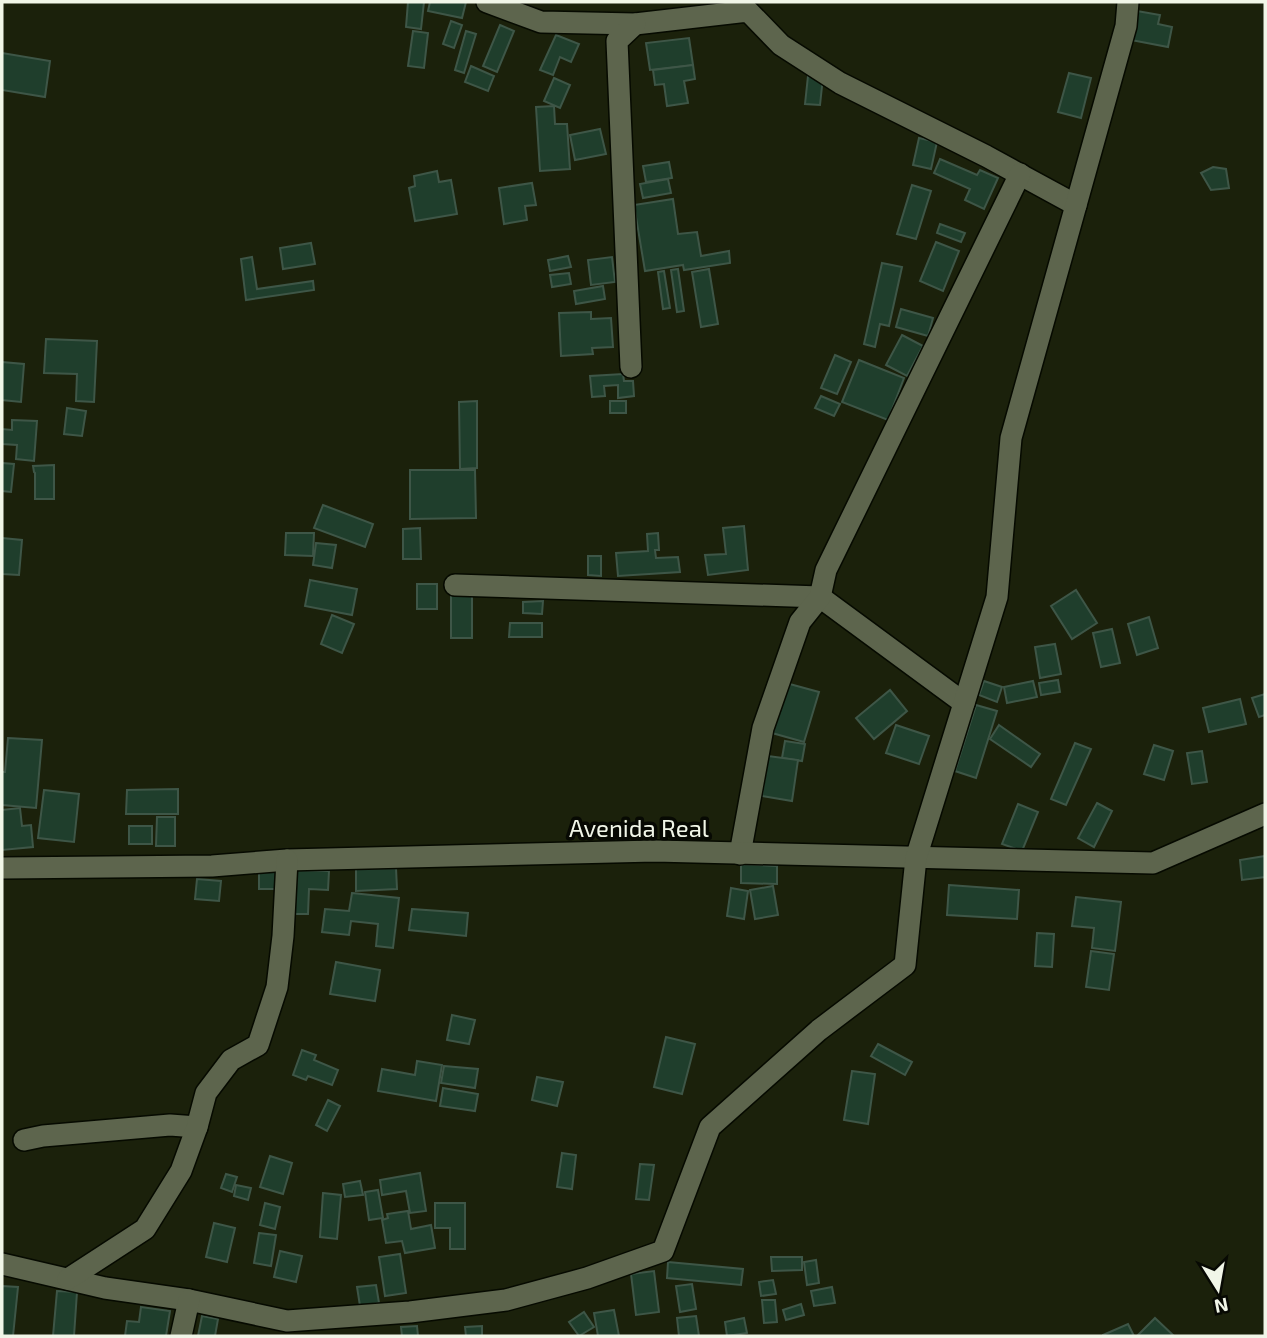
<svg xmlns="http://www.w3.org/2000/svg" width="1267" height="1338" font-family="'Exo 2',sans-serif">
<rect width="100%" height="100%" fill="#1b210b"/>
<g fill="#1f3e2c" stroke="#3e5647" stroke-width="2">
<polygon points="408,2 424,2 421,29 406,27"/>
<polygon points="430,2 466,2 462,18 428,11"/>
<polygon points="1137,11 1160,15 1158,24 1172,27 1168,47 1131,40"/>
<polygon points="451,21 462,25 454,48 443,44"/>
<polygon points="500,25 514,31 497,72 483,66"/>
<polygon points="413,31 428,33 424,68 408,66"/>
<polygon points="466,31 476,34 464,73 455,70"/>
<polygon points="556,35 579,44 571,62 560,57 553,75 540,70"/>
<polygon points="689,38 693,65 650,70 646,43"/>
<polygon points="2,53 50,61 45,97 2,90"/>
<polygon points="693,65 695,79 684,81 688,103 667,106 664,84 655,85 653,70"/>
<polygon points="471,66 494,76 488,91 465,82"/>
<polygon points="1069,73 1091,78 1081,118 1058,112"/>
<polygon points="808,76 823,77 820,105 805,104"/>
<polygon points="554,78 570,85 560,108 544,101"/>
<polygon points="554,106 555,124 567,124 570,169 540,171 536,107"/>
<polygon points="600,129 606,154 575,160 570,135"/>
<polygon points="919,138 937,142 931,169 913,165"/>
<polygon points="940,159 977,175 980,170 998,178 984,209 965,200 970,189 934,173"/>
<polygon points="669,162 672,178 646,182 643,166"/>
<polygon points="1213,167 1226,169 1229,188 1211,190 1201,173"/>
<polygon points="437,171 439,182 451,180 457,214 415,221 409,188 415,186 414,176"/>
<polygon points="668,179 671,193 643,198 640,184"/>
<polygon points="532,183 536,205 525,206 527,220 504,224 499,188"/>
<polygon points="912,185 931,191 916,239 897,234"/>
<polygon points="673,199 678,234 697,232 701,256 729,251 730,263 684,270 683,265 645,271 634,205"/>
<polygon points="940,224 965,233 961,242 937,233"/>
<polygon points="936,242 959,251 943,291 920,281"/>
<polygon points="311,243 315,264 283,269 280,248"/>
<polygon points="568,256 571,267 550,271 548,260"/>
<polygon points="252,257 257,289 313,281 314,290 246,300 241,259"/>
<polygon points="612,257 615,282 591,285 588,260"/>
<polygon points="882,263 902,267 889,326 880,324 875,347 864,344"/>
<polygon points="678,269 684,311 677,312 671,270"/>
<polygon points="709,269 718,324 701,327 692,272"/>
<polygon points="664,271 670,308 663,309 658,272"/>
<polygon points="569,273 571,284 552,287 550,275"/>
<polygon points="603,286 605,299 576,304 574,291"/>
<polygon points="901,309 933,318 928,336 896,327"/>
<polygon points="591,312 591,319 611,318 613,347 592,348 593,354 561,356 559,313"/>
<polygon points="902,335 923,346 907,376 886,365"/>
<polygon points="46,339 97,341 94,402 76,401 77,374 44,373"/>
<polygon points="835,355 851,362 837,394 821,388"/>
<polygon points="859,360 904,378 888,420 842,402"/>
<polygon points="2,362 24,364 21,402 2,400"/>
<polygon points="623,374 624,381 633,381 634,396 618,398 618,385 604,386 605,396 592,397 590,376"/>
<polygon points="821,396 840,404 834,416 815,408"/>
<polygon points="477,401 477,468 460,469 459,402"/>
<rect x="610" y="401" width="16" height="12"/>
<polygon points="67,408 86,411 82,436 64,434"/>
<polygon points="12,420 37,421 34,461 16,459 17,445 2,444 2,429 12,430"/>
<polygon points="2,463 14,464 11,492 2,491"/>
<polygon points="54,465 54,499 35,499 35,473 34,472 33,466"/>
<polygon points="410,470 475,470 476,518 410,519"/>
<polygon points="323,505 373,524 365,547 314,528"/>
<polygon points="744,526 748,570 708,575 705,555 726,554 723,528"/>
<polygon points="420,528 421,559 403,559 403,529"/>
<polygon points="286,533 314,533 313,556 285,555"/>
<polygon points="658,533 659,550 655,550 656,558 678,557 680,572 618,576 616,553 648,551 647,534"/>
<polygon points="2,538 22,540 19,575 2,574"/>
<polygon points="316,543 336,545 332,568 313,565"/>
<polygon points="588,556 601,556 601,576 588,575"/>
<polygon points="310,580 357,589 352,615 305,606"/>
<rect x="417" y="584" width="20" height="25"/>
<polygon points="1076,590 1097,623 1072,639 1051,606"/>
<rect x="451" y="595" width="21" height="43"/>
<polygon points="543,601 542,614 523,613 523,602"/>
<polygon points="332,615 354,624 342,653 321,644"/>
<polygon points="1149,617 1158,648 1137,655 1128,624"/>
<polygon points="510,623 542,623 542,637 509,637"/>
<polygon points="1112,629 1120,663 1101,667 1093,633"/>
<polygon points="1055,644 1061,674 1040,678 1035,647"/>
<polygon points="1058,680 1060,692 1041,695 1039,683"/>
<polygon points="984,681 1002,687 997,702 979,695"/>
<polygon points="1033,681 1037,697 1007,703 1004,687"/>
<polygon points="786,683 819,692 804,742 772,733"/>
<polygon points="890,690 907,711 874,739 856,718"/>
<polygon points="1265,694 1265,715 1259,717 1252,698"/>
<polygon points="1240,699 1246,724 1209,732 1203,708"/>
<polygon points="976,705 997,711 976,778 955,771"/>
<polygon points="896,725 929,736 919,764 886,753"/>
<polygon points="999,725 1040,754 1031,767 990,739"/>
<polygon points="8,738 42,740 36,808 2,805 2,772 5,772"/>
<polygon points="785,741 805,744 802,761 782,758"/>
<polygon points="1075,743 1091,749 1066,805 1051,799"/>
<polygon points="1154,745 1173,751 1164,780 1144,774"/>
<polygon points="1202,751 1207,782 1192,784 1187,753"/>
<polygon points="768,756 798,760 792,801 762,796"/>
<polygon points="178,789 178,814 126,814 127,790"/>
<polygon points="44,790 79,794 74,842 38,838"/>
<polygon points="1097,803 1112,811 1094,847 1078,838"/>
<polygon points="1018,804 1038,812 1022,851 1002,844"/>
<polygon points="20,808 22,826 31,825 33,847 2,850 2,810"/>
<polygon points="157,817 175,817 175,846 156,846"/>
<rect x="129" y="826" width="23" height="18"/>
<polygon points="1265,856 1265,877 1242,880 1240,860"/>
<polygon points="741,864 777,866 777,884 741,883"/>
<polygon points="396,868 397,889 356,891 356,869"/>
<polygon points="259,869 279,869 280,889 259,889"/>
<polygon points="292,870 329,871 328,890 309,889 308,914 291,914"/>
<polygon points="197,879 221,881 219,901 195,899"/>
<polygon points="949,885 1019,890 1017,919 947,915"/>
<polygon points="773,886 778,915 755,919 750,890"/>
<polygon points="731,888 748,891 744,919 727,916"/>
<polygon points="352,893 399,898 393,948 376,946 378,924 351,921 349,935 322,932 325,909 349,911"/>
<polygon points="1076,897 1121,902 1115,951 1092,948 1094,928 1072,926"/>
<polygon points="412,909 468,913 466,936 409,930"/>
<polygon points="1037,933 1054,934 1052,967 1035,966"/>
<polygon points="1091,951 1114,954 1109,990 1086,987"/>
<polygon points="336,962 380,970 375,1001 330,994"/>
<polygon points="452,1015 475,1020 469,1044 447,1040"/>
<polygon points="666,1037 695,1044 682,1094 654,1087"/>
<polygon points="878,1044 912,1062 905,1075 871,1056"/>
<polygon points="302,1050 316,1055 314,1060 338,1070 332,1085 308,1076 306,1080 293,1075"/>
<polygon points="417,1061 442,1065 436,1101 378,1091 382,1069 415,1075"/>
<polygon points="444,1066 478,1069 475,1088 441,1083"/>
<polygon points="852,1071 875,1074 868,1124 844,1120"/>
<polygon points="537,1077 563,1082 557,1106 532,1100"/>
<polygon points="443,1088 478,1094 475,1111 440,1106"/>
<polygon points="328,1100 340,1106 327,1131 316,1125"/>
<polygon points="562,1153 576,1155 572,1189 557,1187"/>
<polygon points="270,1156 292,1163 283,1194 260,1187"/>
<polygon points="640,1164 654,1165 649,1200 636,1199"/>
<polygon points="420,1173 426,1211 410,1213 406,1191 382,1195 380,1180"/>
<polygon points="226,1174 237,1177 232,1192 221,1188"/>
<polygon points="360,1181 363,1195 345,1197 343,1184"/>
<polygon points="236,1185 251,1188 248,1200 234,1196"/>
<polygon points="378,1190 383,1218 369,1220 365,1192"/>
<polygon points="323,1193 341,1195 337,1239 320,1237"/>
<polygon points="265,1203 280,1207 275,1229 260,1225"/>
<polygon points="435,1203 465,1203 465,1249 450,1249 450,1228 435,1228"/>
<polygon points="408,1211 411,1229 431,1225 435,1248 405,1253 402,1241 386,1243 382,1220 388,1218 387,1214"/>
<polygon points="214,1223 235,1228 227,1262 206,1257"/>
<polygon points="259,1233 276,1235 271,1266 254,1263"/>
<polygon points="280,1251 302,1256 296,1282 274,1277"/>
<polygon points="400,1254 406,1293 385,1296 379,1257"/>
<polygon points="771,1257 802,1257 802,1270 772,1271"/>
<polygon points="816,1260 819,1283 807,1285 804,1262"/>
<polygon points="668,1262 743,1269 741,1285 667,1278"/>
<polygon points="654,1271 659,1312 636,1315 631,1274"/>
<polygon points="773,1280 776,1294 761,1296 759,1282"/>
<polygon points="692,1284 696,1309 680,1312 676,1286"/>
<polygon points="376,1285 379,1303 360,1306 357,1287"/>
<polygon points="2,1286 18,1287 13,1336 2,1336"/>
<polygon points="832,1287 835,1303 814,1306 811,1291"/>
<polygon points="57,1291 77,1292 74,1336 53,1336"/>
<polygon points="762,1300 775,1300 777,1322 764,1323"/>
<polygon points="801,1304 804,1315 786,1320 783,1310"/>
<polygon points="141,1307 170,1311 166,1336 125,1336 127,1321 139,1322"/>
<polygon points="614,1310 619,1336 598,1336 594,1313"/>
<polygon points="584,1312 594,1327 579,1336 569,1322"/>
<polygon points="202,1316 218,1319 215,1336 198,1336"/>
<polygon points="696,1316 699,1336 679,1336 677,1318"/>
<polygon points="744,1318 747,1333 727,1336 725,1322"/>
<polygon points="1155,1318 1174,1336 1137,1336"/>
<polygon points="1128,1324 1134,1336 1103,1336 1103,1335"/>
<polygon points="417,1326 418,1336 402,1336 401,1327"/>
<polygon points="482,1326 482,1336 466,1336 465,1327"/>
</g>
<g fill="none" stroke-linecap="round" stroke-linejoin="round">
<defs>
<g id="minor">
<polyline points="487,2 541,22 635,24 748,11 781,45 840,83 986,156 1076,205"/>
<polyline points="631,367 617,41 635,24"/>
<polyline points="455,585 820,597 964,703"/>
<polyline points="740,854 763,728 800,622 820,597 826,570 1020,174"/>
<polyline points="2,868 212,866 287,860 655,851 1153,863 1265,814"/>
<polyline points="24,1140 43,1136 170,1125 197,1127"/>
<polyline points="2,1264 105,1288 189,1300 287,1321 410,1312 506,1300 587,1278 663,1251 710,1127 819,1030 905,965 916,858 997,597 1011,438 1126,26 1128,2"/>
<polyline points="68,1279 145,1229 181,1171 197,1127 206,1093 231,1060 258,1045 277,987 283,936 287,860"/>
<polyline points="181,1336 189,1300"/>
</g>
</defs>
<use href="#minor" stroke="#060a00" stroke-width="24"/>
<use href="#minor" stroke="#5d654d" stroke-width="21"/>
</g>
<g text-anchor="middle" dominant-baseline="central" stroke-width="7" stroke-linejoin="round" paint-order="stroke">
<g font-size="24" fill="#f1f6e8" stroke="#070903">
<text x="639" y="827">Avenida Real</text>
</g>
</g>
<rect width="1267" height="1338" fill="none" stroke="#f1f6e8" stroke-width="7"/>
<g transform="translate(1218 1289) rotate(169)" stroke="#070903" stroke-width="5" paint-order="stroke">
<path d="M0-5L12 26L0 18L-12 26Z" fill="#f1f6e8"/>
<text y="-10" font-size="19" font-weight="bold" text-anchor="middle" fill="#f1f6e8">N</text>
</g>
</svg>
